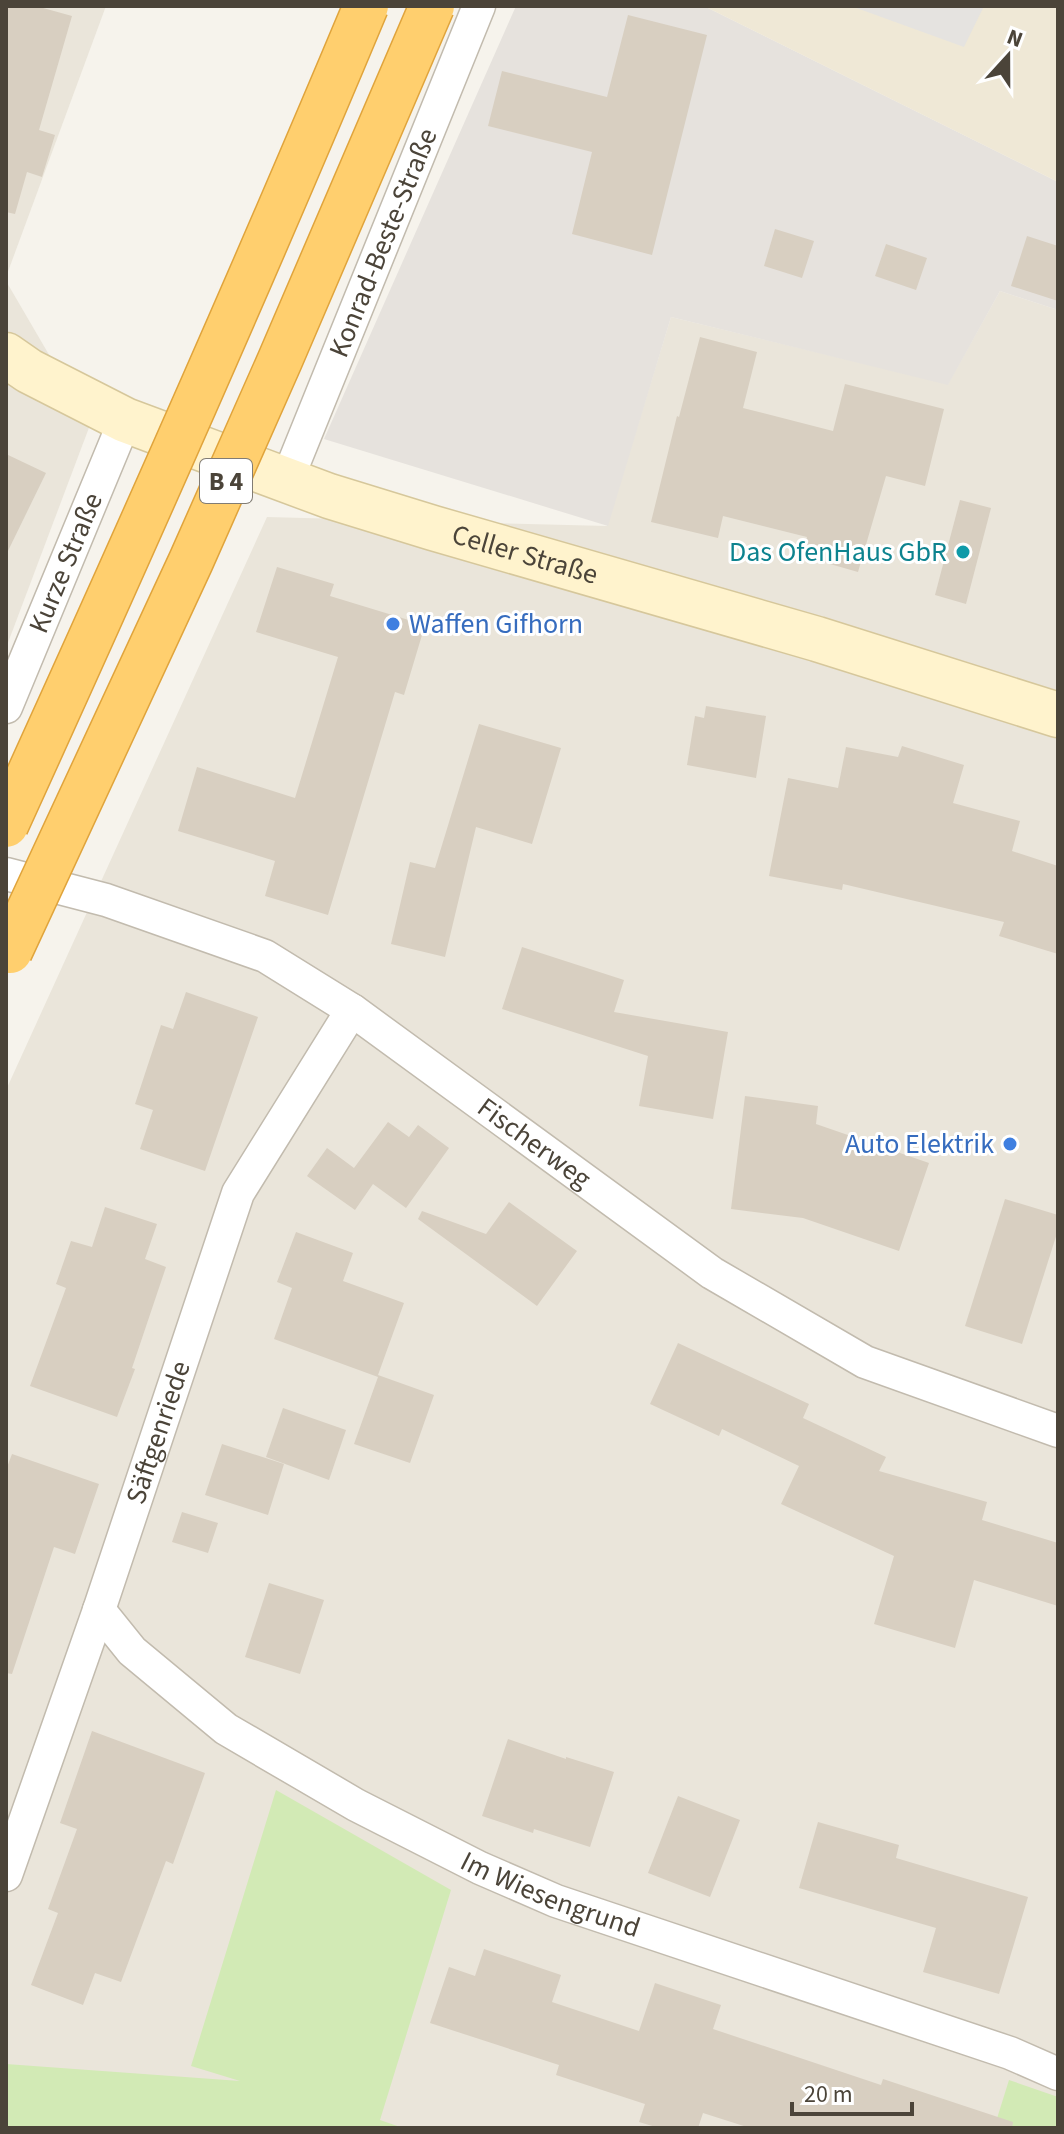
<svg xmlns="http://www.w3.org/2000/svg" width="1064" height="2134" font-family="'Source Sans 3',sans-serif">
<rect width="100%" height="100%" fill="#f6f3ec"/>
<g fill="#eae5da">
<polygon points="6,6 106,6 6,277"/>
<polygon points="6,281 90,425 6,648"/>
<polygon points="1000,291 1058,310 1058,2128 304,2128 6,2069 6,1090 267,517 607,526 671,317 948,384"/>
</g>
<polygon fill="#e6e2dd" points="516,6 704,6 1058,182 1058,310 1000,291 948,385 671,317 608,526 324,439"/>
<polygon fill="#efe8d6" points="704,6 1058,6 1058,182"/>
<g fill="#d2eab5">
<polygon points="276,1790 451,1890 380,2120 403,2128 6,2128 6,2064 240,2081 191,2066"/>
<polygon points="1009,2080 1058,2097 1058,2128 994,2128"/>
</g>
<polygon fill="#e5e3e0" points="851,6 984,6 964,47"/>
<g fill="#d8cfc1">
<polygon points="6,6 36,6 72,16 39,130 55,135 42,177 27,172 15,214 6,212"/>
<polygon points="628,15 707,35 652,255 572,234 592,152 488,126 502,71 607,97"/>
<polygon points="775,229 814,241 802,278 764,266"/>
<polygon points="1027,236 1058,246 1058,301 1011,286"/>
<polygon points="886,244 927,258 916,290 875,276"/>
<polygon points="700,337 757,352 743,408 833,431 845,384 944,409 925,486 886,476 858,572 802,556 807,537 723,516 718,538 651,522 677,416 679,417"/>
<polygon points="6,454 46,473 6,555"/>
<polygon points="960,500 991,508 966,604 935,595"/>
<polygon points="277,567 334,584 330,596 425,625 404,695 395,692 328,915 265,896 275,861 178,831 197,767 295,798 338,657 256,632"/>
<polygon points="706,706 766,716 756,778 687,765 695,716 704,718"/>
<polygon points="479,724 561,748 532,844 476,827 445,957 391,944 410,862 435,868"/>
<polygon points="902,746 964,765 953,803 1020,821 1012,851 1058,866 1058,954 999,936 1004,922 843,884 842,890 769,876 788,778 838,788 846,747 898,757"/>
<polygon points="522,947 624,980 614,1012 728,1032 713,1119 639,1106 648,1056 502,1009"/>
<polygon points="186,992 258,1017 205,1171 140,1149 153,1110 135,1104 161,1025 173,1029"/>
<polygon points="745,1096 818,1106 816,1124 929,1163 899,1251 803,1218 731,1209"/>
<polygon points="388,1122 409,1137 418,1125 449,1148 406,1208 373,1184 355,1210 307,1176 327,1148 354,1168"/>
<polygon points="1005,1199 1058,1215 1058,1230 1022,1344 965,1326"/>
<polygon points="509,1202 577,1251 537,1306 418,1219 422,1211 486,1234"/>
<polygon points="105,1207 157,1224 145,1259 166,1267 132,1368 135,1369 117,1417 30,1386 66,1288 56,1284 71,1241 92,1247"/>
<polygon points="296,1232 353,1253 343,1281 404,1303 378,1375 434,1395 410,1463 354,1444 378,1377 274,1339 292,1288 277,1282"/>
<polygon points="678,1343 809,1404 803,1418 886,1457 879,1471 987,1502 982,1520 1058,1543 1058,1606 974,1580 955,1648 874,1624 894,1556 781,1504 799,1466 722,1429 719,1436 650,1404"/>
<polygon points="283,1408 346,1430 329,1480 266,1457"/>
<polygon points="222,1444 284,1464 268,1515 205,1495"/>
<polygon points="12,1454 99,1484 75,1554 54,1547 12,1674 6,1673 6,1470"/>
<polygon points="182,1512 218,1523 208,1553 172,1542"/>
<polygon points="269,1583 324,1600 300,1674 245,1657"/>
<polygon points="92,1731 205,1773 173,1864 166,1861 121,1982 95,1973 83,2005 31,1985 58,1913 48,1909 77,1829 60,1823"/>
<polygon points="508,1739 566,1759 566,1757 614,1772 590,1847 534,1829 533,1833 482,1816"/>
<polygon points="678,1796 740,1820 710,1897 648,1873"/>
<polygon points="818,1822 899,1845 896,1858 1028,1897 999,1994 923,1972 936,1928 799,1888"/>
<polygon points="484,1949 561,1975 552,2002 639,2031 655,1983 721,2005 713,2029 881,2085 883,2079 1013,2122 1012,2128 750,2128 703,2113 698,2128 659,2128 639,2122 645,2104 556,2075 559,2065 430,2023 449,1967 475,1976"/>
</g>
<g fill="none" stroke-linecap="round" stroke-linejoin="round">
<defs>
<g id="street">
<path id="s1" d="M287 480 479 6"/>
<path id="s2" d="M6 707 125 420"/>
<path id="s3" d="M6 874 106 900 265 956 352 1010 712 1273 865 1362 1058 1431"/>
<path id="s4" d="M99 1610 132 1651 226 1729 356 1805 480 1868 556 1901 1010 2053 1058 2074"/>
<path id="s5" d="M6 1875 99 1610 238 1193 352 1010"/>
</g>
<g id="secondary">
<path id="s6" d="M6 355 29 371 125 420 329 496 433 528 817 639 1058 715"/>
</g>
</defs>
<use href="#street" stroke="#c2bbae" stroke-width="35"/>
<use href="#secondary" stroke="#d6c79b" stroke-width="47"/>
<use href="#street" stroke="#fff" stroke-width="32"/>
<use href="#secondary" stroke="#fff3cd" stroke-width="44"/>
<defs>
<g id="highway-bridge">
<path d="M6 825C130 553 251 281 366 6"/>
<polyline points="10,951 191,561 280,360 432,6"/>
</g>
</defs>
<use href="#highway-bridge" stroke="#e0a43c" stroke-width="47" stroke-linecap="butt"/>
<use href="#highway-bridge" stroke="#ffcf6e" stroke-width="44"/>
</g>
<circle fill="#0f9aa8" stroke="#fff" stroke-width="3" cx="963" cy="552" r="8"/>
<g fill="#3f7fe0" stroke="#fff" stroke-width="3">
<circle cx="393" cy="624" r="8"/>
<circle cx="1010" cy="1144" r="8"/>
</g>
<g text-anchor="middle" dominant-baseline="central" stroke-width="6" stroke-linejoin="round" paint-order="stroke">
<rect fill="#fff" stroke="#817c74" stroke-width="2" x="200" y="459" width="52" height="44" rx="6"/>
<g font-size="26" font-weight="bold" fill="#4b4439">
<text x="226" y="481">B 4</text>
</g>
<g font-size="28" fill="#4b4439" stroke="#fff">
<text stroke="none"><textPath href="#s1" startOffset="256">Konrad-Beste-Straße</textPath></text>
<text stroke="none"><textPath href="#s6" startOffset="558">Celler Straße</textPath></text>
<text stroke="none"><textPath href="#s2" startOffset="156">Kurze Straße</textPath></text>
<text stroke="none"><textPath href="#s3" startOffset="600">Fischerweg</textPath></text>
<text stroke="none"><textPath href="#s5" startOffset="468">Säftgenriede</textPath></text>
<text stroke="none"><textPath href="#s4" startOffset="540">Im Wiesengrund</textPath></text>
</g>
<g font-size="28" fill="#0d838f" stroke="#fff" text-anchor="end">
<text x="947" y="552">Das OfenHaus GbR</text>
</g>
<g font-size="28" fill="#366cbe" stroke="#fff" text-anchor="start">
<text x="409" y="624">Waffen Gifhorn</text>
<text x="994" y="1144" text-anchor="end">Auto Elektrik</text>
</g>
</g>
<rect width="1064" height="2134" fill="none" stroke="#4b4439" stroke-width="16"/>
<g transform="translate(1008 56) rotate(21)" stroke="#ffffff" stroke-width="6" paint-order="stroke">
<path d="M0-6L14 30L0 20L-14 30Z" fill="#4b4439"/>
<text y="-12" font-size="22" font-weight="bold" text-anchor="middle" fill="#4b4439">N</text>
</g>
<path d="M792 2102v12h120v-12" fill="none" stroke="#4b4439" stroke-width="4"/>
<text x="804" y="2102" font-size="24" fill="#4b4439" stroke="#ffffff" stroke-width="6" paint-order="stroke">20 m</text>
</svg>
